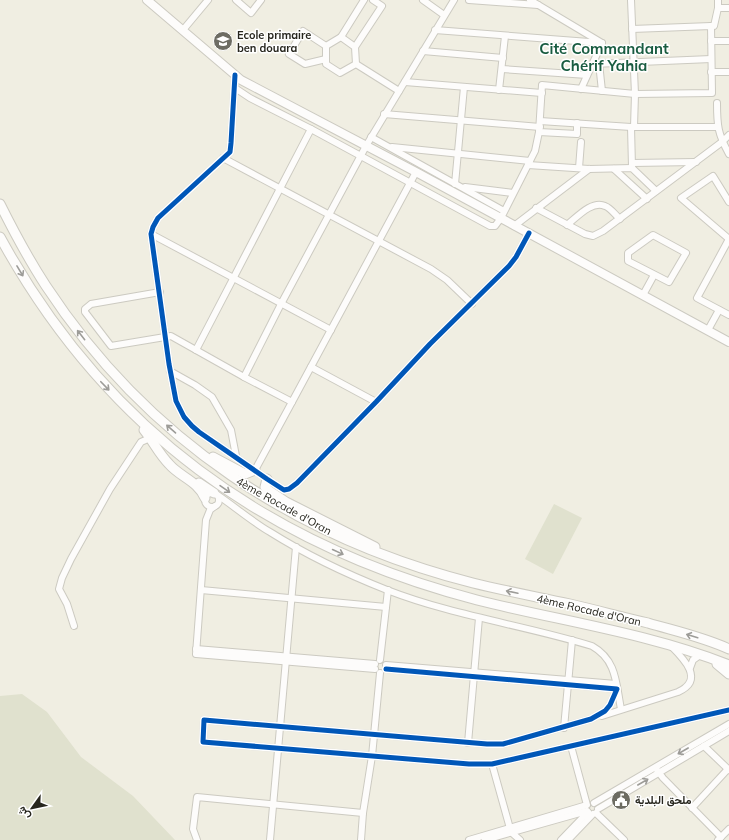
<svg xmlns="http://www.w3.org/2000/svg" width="729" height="840" font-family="Mulish,Vazirmatn,sans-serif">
<rect width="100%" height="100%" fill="#f0eee2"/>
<g fill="#e0e1ce">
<polygon points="554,504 582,518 553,574 525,559"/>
<polygon points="22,694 47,712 81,757 133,796 175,840 0,840 0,696"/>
</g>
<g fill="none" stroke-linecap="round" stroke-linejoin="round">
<defs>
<g id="minor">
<polyline points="236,0 251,13 261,0"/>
<polyline points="423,0 444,15"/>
<polyline points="469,0 538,5"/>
<polyline points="530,0 602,43 581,89"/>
<polyline points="718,8 729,8"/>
<polyline points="711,26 714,26 718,8 718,0"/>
<polyline points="632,29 711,26 712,93 635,94 634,127"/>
<polyline points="183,30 208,0"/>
<polyline points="435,30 602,43"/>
<polyline points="341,37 364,0"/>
<polyline points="711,41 729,41"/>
<polyline points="326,46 303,31 289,54 305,64 326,59"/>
<polyline points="355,47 341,37 326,46 326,64 340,73 356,64 355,47 382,6 373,0"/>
<polyline points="423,51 503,58"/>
<polyline points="599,63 602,91"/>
<polyline points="356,64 399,91"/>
<polyline points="593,64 711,59"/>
<polyline points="502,69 587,75"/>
<polyline points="711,72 729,72"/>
<polyline points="235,75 231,143 230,152 158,218 153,227 151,234 169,364 176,401 184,417 192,426 199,432 267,479 284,490 289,489 297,483 376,402 430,344 509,266 516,257 529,233"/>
<polyline points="405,82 542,93"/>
<polyline points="235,88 250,98 311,129 490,226 495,226 501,218 535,151 539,132 542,85 635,94 631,0"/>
<polyline points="499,90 505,36"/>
<path d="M717 103C717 126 718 134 729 154"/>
<polyline points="384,114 540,127"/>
<polyline points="540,121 631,127 717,127"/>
<polyline points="631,127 632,167"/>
<polyline points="539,132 577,134 577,123"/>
<polyline points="371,137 504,211"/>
<polyline points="392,147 530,161"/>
<polyline points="223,158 431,269 447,280 472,304"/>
<polyline points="632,163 696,162"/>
<polyline points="528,165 589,169 632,168 656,191"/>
<polyline points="579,168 581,142"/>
<polyline points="614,169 647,199"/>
<polyline points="455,184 464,87"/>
<polyline points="465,187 513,193"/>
<polyline points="729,202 713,176 681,198 729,239"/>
<polyline points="536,208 585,234 593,236 603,231 722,142 729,135"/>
<path d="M567 225C577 217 592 200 605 206 611 208 615 215 620 219"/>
<polyline points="514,226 589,169"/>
<polyline points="151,234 331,330"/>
<polygon points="653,235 686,253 669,282 628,261 628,253"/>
<polyline points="729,239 697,298 729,315"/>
<polyline points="160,292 91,304 85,309 85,312 111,346 171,336 244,377"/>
<polyline points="643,295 654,275"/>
<polyline points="708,330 719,310"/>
<polyline points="196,350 311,129"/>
<polyline points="311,367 376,402"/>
<polyline points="170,371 195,385 212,397 231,430 236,456"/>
<polyline points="292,402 244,377 281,304 366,146 454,0"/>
<polyline points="255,470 292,402 416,172"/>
<circle cx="212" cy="500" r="7"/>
<path d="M216 494C234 506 251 521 270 532 305 554 349 575 387 590 454 616 524 625 592 646 617 660 616 684 621 709"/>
<polyline points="215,506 210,510 206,520 196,654 375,669"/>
<polyline points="201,590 386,607"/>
<polyline points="74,626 67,604 59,589 62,578 71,559 110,489 141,442 150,438"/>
<polyline points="196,649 375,664"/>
<polyline points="380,660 388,590"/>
<polyline points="386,665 616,684"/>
<polyline points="690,668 693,660 700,655"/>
<polyline points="386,669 617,689 610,705 605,711 591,719 503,744 487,744 204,720 203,742 469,764 492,764 729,710"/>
<path d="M602 716 678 692C705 680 684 659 671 646"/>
<polyline points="564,728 572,640"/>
<polyline points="468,743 479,618"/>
<polyline points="704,746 729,770"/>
<polyline points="492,764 511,832 520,840"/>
<polyline points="657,770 663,778 721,837"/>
<polyline points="594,803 729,724"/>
<polyline points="692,808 728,769"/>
<polyline points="598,809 729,731"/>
<polyline points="596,813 624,840"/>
<polyline points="197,840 193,829 197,797 363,813"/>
<polyline points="270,840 296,547"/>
<polyline points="361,840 363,813 372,756 380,673"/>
<polyline points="469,840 587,805 571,746"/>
<polyline points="485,840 587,811"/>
<polyline points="561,840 588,812"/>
<polyline points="568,840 593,814"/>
<polyline points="718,840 729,829"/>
</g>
<polyline id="major" points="147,0 241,80 416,172 729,342"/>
<g id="highway">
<path d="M0 204C14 232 29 260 46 286 147 440 296 538 473 583 505 591 538 597 570 604 596 610 622 617 648 623 675 631 703 637 729 649"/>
<path d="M0 237C105 429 266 545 477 600 561 621 648 633 729 665"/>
<path d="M144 430C153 441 159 454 169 464 180 477 198 481 205 498"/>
<polyline points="213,457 245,474 255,470"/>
<polyline points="267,479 265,487 268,490 286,502 375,547"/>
<polyline points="199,483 214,493"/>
<polyline points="717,664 729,674"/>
</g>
</defs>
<use href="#minor" stroke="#cccac1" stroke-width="8"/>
<use href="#major" stroke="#cccac1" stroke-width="10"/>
<use href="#highway" stroke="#cccac1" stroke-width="11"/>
<use href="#minor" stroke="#fdfcfb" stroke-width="6"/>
<use href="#major" stroke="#fdfcfb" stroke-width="8"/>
<use href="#highway" stroke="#fdfcfb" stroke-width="9"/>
<defs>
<g id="cycleway">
<polyline points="235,75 231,143 230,152 158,218 153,227 151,234 169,364 176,401 184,417 192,426 199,432 267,479 284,490 289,489 297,483 376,402 430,344 509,266 516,257 529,233"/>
<polyline points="386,669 617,689 610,705 605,711 591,719 503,744 487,744 204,720 203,742 469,764 492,764 729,710"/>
</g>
</defs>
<use href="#cycleway" stroke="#fff" stroke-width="8"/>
<use href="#cycleway" stroke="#0057b8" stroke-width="5"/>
</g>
<defs><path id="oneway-shaft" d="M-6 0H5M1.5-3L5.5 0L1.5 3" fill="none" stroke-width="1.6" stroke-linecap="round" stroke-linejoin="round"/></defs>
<g stroke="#9d9c98">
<use href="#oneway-shaft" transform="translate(20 271) rotate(59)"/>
<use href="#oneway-shaft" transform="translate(81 335) rotate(-128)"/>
<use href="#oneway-shaft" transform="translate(105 386) rotate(46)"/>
<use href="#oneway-shaft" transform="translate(171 429) rotate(-139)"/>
<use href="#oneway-shaft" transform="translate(225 489) rotate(35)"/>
<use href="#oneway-shaft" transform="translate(338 552) rotate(25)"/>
<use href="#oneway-shaft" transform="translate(512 592) rotate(-168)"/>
<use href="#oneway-shaft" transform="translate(692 636) rotate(-163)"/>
<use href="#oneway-shaft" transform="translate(683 751) rotate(150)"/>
<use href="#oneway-shaft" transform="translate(643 782) rotate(-30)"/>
</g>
<defs>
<symbol id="school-disc" viewBox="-11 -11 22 22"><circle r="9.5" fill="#6d6c63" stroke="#fff"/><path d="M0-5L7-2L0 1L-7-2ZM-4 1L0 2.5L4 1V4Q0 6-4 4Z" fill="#fff"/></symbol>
<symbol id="civic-disc" viewBox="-11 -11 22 22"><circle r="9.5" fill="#6d6c63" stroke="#fff"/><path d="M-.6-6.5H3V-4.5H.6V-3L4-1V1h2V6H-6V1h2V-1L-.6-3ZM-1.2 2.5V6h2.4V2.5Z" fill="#fff"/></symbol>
</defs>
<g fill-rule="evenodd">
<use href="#school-disc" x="212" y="30" width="22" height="22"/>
<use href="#civic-disc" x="610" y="789" width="22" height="22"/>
</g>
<g text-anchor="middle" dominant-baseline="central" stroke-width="3" stroke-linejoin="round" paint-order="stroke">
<g font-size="11" font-weight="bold" fill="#27261e" stroke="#fff" text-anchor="start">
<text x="237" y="35">Ecole primaire<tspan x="237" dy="13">ben douara</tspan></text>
<text x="635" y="800">ملحق البلدية</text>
</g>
<g font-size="11" fill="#27261e" stroke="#fff">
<text transform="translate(284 506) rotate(29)">4ème Rocade d'Oran</text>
<text transform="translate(589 610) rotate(13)">4ème Rocade d'Oran</text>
</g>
<g font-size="15" font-weight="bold" fill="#195c41" stroke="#fff">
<text x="604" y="48">Cité Commandant<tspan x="604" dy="17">Chérif Yahia</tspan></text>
</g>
</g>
<g transform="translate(32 808) rotate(237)" stroke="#ffffff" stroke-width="3" paint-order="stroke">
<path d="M0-3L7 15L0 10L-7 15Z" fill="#27261e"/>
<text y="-6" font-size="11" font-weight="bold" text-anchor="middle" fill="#27261e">ش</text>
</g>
</svg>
